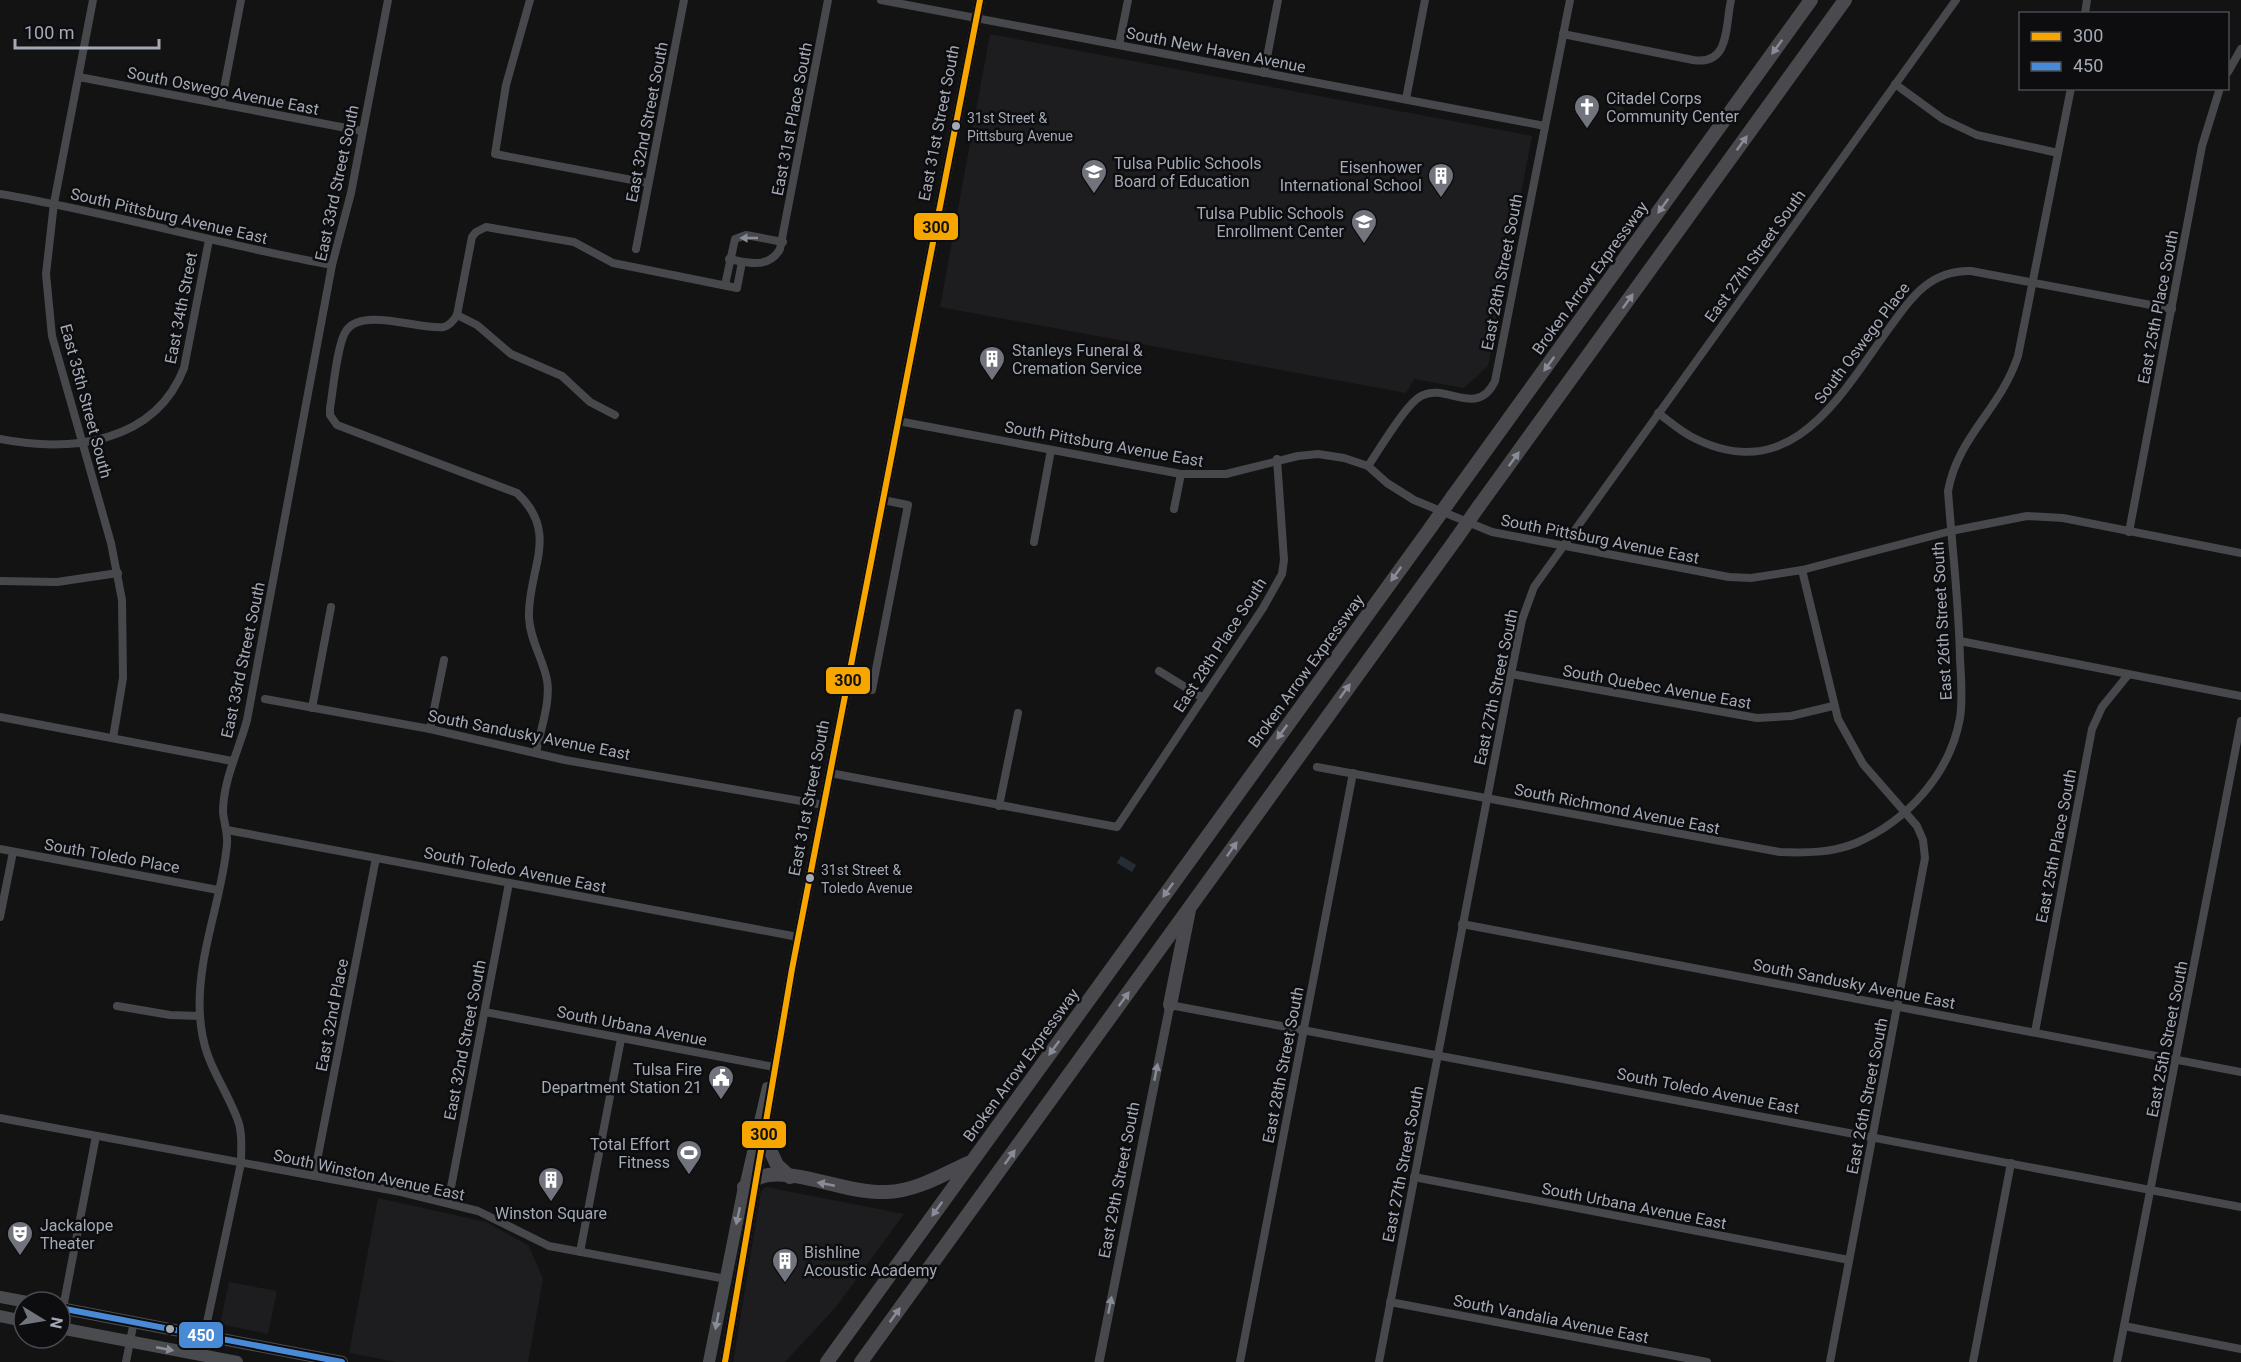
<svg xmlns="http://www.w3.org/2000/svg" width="2241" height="1362" font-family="Roboto,sans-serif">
<rect width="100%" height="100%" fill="#131313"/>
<g fill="#1d1d1f">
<polygon points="990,34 1532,136 1488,366 1464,388 1414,379 1406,393 940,307"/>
<polygon points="766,1187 904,1214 836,1307 785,1362 733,1362 761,1191"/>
<polygon points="378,1198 486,1222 529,1246 543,1279 528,1362 397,1362 349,1353"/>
<polygon points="229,1282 277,1291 268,1334 220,1324"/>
</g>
<polygon fill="#19201a" points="1612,101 1619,102 1624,109 1622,123 1615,124 1608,107"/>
<polygon fill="#262e35" points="1121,856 1136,865 1132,872 1117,863"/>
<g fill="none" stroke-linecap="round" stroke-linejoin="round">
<g stroke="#47484c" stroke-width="8">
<polyline points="93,0 54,203 46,274 52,336 111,543 122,600 123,678 113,738"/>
<polyline points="530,0 506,85 495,154 648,183"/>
<polyline points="881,0 1545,126"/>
<polyline points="2085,14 2087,0"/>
<path d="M1563 34 1693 60C1730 66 1725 27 1731 0"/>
<polyline points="1119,45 1128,0"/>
<polyline points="2228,72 2241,49"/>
<polyline points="1264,73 1278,0"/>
<polyline points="79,77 362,131"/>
<polyline points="1895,84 1943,119 1977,135 2058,153"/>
<polyline points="1406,99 1425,0"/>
<polyline points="221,104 241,0"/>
<path d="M0 194C112 213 221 245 332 265"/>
<polyline points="636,249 684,0"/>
<path d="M729 259C748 263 769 269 780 249L828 0"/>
<polyline points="725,285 735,239 746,235 783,242"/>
<polyline points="457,315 477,325 511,354 562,376 590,402 615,415"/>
<path d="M1658 413C1669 421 1680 431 1692 437 1792 489 1841 394 1890 327 1912 297 1930 270 1971 271L2172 309"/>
<polyline points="898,421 1181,474 1226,474 1298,456 1318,454 1344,458 1368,466 1387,483 1414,500 1492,532 1729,577 1751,578 1802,570 1951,531 2027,516 2063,518 2241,553"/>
<path d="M0 439C71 453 155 443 184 368L209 240"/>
<path d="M1368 466C1379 450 1406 404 1421 396 1446 382 1477 419 1495 381L1570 0"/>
<polyline points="1174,509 1181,474"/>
<polyline points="2129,532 2202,146 2220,88"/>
<polyline points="1034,542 1051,450"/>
<polyline points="1802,570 1838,719 1863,764 1917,826 1923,840 1925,858 1830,1362"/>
<polyline points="0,581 57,582 118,573"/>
<polyline points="1960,641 2241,696"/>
<polyline points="1159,671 1203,698"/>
<polyline points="1511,674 1757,718 1791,716 1833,706"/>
<polyline points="872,690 908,505 883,500"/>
<polyline points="265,699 430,729 565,760 824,805"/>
<polyline points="312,708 331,607"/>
<polyline points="0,717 232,761"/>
<polyline points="430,729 444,660"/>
<path d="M536 753C540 731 551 702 547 680 543 659 530 640 529 618 527 570 561 534 517 493L337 425 330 415V408C333 391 337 344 346 331 362 306 423 331 444 327 450 325 454 320 457 315L472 237 476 232 486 227 574 242 613 263 737 288 742 262"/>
<path d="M1317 767 1780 852C1805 853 1832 853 1856 843 1907 821 1950 774 1960 718 1963 699 1961 678 1960 659 1959 603 1952 547 1948 491 1958 436 2000 410 2018 356L2071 88"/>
<polyline points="830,773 1117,827 1263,608 1282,574 1284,560 1277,459"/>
<polyline points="999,806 1018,713"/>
<polyline points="227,830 798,937"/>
<polyline points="0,849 218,890"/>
<polyline points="0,917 13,852"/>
<polyline points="1462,924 2241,1072"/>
<polyline points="1170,1005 2241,1207"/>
<polyline points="117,1006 170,1015 200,1016"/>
<polyline points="485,1012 774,1067"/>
<polyline points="2035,1032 2092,729 2102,707 2128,675"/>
<polyline points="0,1118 401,1192 478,1211 549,1246 726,1279"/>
<polyline points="314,1176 376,858"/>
<polyline points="1414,1177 1849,1260"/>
<polyline points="448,1203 509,883"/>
<polyline points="580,1252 621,1039"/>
<polyline points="1390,1302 1707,1362"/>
<polyline points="63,1308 96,1136"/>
<polyline points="2124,1326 2241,1349"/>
<path d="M200 1355 241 1163C241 1148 243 1132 237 1118 221 1078 203 1062 200 1016 196 957 222 901 227 844 228 833 224 823 223 812 223 780 239 750 247 720L332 265 351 193 388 0"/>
<polyline points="126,1362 134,1321"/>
<polyline points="1240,1362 1353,773"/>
<polyline points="1379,1362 1511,674 1522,620 1534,587 1956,0"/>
<polyline points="1973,1362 2011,1163"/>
<polyline points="2117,1362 2241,721"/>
</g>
<polyline stroke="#47484c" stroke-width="9" points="1099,1362 1170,1005"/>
<g stroke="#4b4c50" stroke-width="10">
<polyline points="744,1187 767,1087"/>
<path d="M725 1362C748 1231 770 1100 792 969L980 0"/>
</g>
<g stroke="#494b4e" stroke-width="12">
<polyline points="0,1297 27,1302"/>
<polyline points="60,1308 342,1362"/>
<polyline points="0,1316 24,1321"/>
<polyline points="60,1328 237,1362"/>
<polyline points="709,1362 744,1187"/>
</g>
<g stroke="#4a4a4e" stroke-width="14">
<polyline points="1453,496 1811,0"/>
<polyline points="1479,506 1845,0"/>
<polyline points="1170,1005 1189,910"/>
<polyline points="765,1139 777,1165 790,1177"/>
<path d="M744 1187C752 1181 759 1176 769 1175 803 1171 849 1194 887 1192 916 1191 942 1175 968 1163"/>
<polyline points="827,1362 1431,527"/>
<polyline points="861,1362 1456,539"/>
</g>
<g stroke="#4a4a4e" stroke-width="14">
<polyline points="1431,527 1453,496"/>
<polyline points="1456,539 1479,506"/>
</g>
<defs>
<polyline id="bus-1" points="725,1362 792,969 980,0"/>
<polyline id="bus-2" points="60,1308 342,1362"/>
</defs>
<use href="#bus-1" stroke="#0d0d0f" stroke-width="10"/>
<use href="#bus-2" stroke="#0d0d0f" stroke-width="10"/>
<use href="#bus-1" stroke="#f7a600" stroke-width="6"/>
<use href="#bus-2" stroke="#488ad5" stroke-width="6"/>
</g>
<defs><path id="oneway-solid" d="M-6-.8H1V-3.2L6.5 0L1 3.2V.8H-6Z" transform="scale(1.5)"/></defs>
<g fill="#888c96">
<use href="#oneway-solid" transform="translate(1777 47) rotate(126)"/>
<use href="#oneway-solid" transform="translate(1742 143) rotate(-54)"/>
<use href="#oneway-solid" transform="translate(1663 206) rotate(126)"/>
<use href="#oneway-solid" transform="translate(1628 301) rotate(-54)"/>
<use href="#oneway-solid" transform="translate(1549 364) rotate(126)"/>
<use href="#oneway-solid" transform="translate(1514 459) rotate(-54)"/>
<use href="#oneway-solid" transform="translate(1396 574) rotate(126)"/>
<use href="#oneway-solid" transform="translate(1345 691) rotate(-54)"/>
<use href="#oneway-solid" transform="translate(1282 732) rotate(126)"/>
<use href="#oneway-solid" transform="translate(1232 849) rotate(-55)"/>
<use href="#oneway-solid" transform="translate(1168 890) rotate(126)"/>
<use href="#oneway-solid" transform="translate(1124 999) rotate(-54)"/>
<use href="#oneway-solid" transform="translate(1054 1048) rotate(126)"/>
<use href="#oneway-solid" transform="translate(1010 1157) rotate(-54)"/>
<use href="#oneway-solid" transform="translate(826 1184) rotate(-169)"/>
<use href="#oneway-solid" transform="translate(937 1209) rotate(126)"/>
<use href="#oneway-solid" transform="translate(895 1315) rotate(-54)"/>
</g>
<g fill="#878c96">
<use href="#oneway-solid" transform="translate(749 238) rotate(-180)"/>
<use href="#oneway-solid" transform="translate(1156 1072) rotate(-79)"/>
<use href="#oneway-solid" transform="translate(1110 1305) rotate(-79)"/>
</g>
<g fill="#888d96">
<use href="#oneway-solid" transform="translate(738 1216) rotate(102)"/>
<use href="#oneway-solid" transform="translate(717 1321) rotate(101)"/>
<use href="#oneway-solid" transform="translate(165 1349) rotate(11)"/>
</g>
<defs>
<symbol id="church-pin" viewBox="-11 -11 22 30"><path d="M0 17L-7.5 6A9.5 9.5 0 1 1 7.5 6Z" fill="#71747c" stroke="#0d0d0f"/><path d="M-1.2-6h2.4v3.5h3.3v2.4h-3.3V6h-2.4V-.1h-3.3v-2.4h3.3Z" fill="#fff"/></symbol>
<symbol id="school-pin" viewBox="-11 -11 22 30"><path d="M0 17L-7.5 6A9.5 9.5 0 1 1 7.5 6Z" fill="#71747c" stroke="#0d0d0f"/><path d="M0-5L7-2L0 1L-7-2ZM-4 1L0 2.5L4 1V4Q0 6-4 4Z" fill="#fff"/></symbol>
<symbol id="building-pin" viewBox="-11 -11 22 30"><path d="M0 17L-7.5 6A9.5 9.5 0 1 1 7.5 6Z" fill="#71747c" stroke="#0d0d0f"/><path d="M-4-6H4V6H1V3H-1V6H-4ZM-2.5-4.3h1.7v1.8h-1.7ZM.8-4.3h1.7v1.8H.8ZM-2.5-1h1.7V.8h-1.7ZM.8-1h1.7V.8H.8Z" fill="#fff"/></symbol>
<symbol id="civic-pin" viewBox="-11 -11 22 30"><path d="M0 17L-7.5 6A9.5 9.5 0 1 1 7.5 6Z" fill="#71747c" stroke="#0d0d0f"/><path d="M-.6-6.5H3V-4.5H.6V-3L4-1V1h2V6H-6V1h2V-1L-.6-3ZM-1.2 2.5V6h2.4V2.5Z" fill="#fff"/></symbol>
<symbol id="stadium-pin" viewBox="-11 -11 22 30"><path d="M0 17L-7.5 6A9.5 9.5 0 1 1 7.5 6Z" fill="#71747c" stroke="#0d0d0f"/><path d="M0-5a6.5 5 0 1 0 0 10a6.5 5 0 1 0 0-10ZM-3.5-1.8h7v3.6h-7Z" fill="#fff"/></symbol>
<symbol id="theatre-pin" viewBox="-11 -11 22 30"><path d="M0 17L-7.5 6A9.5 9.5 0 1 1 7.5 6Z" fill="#71747c" stroke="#0d0d0f"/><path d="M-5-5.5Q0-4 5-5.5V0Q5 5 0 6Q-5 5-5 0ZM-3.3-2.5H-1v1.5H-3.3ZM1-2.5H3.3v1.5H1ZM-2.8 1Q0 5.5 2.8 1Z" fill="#fff"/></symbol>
</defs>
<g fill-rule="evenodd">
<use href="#church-pin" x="1572" y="92" width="30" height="40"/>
<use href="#school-pin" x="1079" y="157" width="30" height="40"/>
<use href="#building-pin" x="1426" y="161" width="30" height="40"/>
<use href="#school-pin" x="1349" y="207" width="30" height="40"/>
<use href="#building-pin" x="977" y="344" width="30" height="40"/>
<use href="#civic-pin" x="706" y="1063" width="30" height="40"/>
<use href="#stadium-pin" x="674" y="1138" width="30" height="40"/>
<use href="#building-pin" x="536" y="1165" width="30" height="40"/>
<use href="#theatre-pin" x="5" y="1219" width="30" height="40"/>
<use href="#building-pin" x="770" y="1246" width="30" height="40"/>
</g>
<g fill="#a3a9b5" stroke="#0d0d0f" stroke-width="2">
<circle cx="956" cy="126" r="5"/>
<circle cx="810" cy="878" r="5"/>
<circle cx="170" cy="1329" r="5"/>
</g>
<g text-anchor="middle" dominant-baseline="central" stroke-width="5" stroke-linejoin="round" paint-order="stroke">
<g font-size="14" fill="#a3a9b5" stroke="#0d0d0f" text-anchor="start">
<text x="967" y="118">31st Street &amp;<tspan x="967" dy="18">Pittsburg Avenue</tspan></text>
<text x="821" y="870">31st Street &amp;<tspan x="821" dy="18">Toledo Avenue</tspan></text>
</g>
<g font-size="16" fill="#a3a9b5" stroke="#0d0d0f">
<text transform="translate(1216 50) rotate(11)">South New Haven Avenue</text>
<text transform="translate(223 91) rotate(11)">South Oswego Avenue East</text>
<text transform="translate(792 119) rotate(-79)">East 31st Place South</text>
<text transform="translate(647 122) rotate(-79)">East 32nd Street South</text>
<text transform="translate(939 123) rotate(-79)">East 31st Street South</text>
<text transform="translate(337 183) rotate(-78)">East 33rd Street South</text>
<text transform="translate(169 216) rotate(13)">South Pittsburg Avenue East</text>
<text transform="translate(1755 256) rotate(-54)">East 27th Street South</text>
<text transform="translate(1502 272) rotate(-79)">East 28th Street South</text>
<text transform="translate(1590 278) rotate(-54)">Broken Arrow Expressway</text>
<text transform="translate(2158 307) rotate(-79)">East 25th Place South</text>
<text transform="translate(181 308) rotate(-79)">East 34th Street</text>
<text transform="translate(1862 343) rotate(-53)">South Oswego Place</text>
<text transform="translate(86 401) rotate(75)">East 35th Street South</text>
<text transform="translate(1104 444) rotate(10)">South Pittsburg Avenue East</text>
<text transform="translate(1600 539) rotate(11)">South Pittsburg Avenue East</text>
<text transform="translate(1942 621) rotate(-93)">East 26th Street South</text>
<text transform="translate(1220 645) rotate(-57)">East 28th Place South</text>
<text transform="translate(243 660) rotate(-78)">East 33rd Street South</text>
<text transform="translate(1306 671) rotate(-54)">Broken Arrow Expressway</text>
<text transform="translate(1496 687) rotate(-78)">East 27th Street South</text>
<text transform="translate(1657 687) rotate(10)">South Quebec Avenue East</text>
<text transform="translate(529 735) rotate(11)">South Sandusky Avenue East</text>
<text transform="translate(809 798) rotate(-79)">East 31st Street South</text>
<text transform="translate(1617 809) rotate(11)">South Richmond Avenue East</text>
<text transform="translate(2056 846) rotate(-79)">East 25th Place South</text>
<text transform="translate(112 856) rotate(10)">South Toledo Place</text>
<text transform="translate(515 870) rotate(11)">South Toledo Avenue East</text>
<text transform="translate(1854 984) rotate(11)">South Sandusky Avenue East</text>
<text transform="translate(332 1015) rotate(-79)">East 32nd Place</text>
<text transform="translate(632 1026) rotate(11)">South Urbana Avenue</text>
<text transform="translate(2167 1039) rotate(-79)">East 25th Street South</text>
<text transform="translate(465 1040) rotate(-79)">East 32nd Street South</text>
<text transform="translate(1021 1065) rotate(-54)">Broken Arrow Expressway</text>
<text transform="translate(1283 1065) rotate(-79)">East 28th Street South</text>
<text transform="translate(1708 1091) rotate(11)">South Toledo Avenue East</text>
<text transform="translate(1867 1096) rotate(-79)">East 26th Street South</text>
<text transform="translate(1403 1164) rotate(-79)">East 27th Street South</text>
<text transform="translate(369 1175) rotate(12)">South Winston Avenue East</text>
<text transform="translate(1119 1180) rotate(-79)">East 29th Street South</text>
<text transform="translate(1634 1206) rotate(11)">South Urbana Avenue East</text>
<text transform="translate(1551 1319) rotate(11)">South Vandalia Avenue East</text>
</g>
<g font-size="16" fill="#a3a9b5" stroke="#0d0d0f" text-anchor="start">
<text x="1606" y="98">Citadel Corps<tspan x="1606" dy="18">Community Center</tspan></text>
<text x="1114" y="163">Tulsa Public Schools<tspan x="1114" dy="18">Board of Education</tspan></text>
<text x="1422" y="167" text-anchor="end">Eisenhower<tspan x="1422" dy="18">International School</tspan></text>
<text x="1344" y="213" text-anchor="end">Tulsa Public Schools<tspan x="1344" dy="18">Enrollment Center</tspan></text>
<text x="1012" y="350">Stanleys Funeral &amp;<tspan x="1012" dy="18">Cremation Service</tspan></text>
<text x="702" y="1069" text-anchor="end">Tulsa Fire<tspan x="702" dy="18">Department Station 21</tspan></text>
<text x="670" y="1144" text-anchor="end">Total Effort<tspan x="670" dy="18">Fitness</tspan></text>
<text x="551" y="1213" text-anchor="middle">Winston Square</text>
<text x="40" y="1225">Jackalope<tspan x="40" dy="18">Theater</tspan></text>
<text x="804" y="1252">Bishline<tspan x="804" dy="18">Acoustic Academy</tspan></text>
</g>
</g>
<g stroke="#0d0d0f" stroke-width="2">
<rect x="913" y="212" width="46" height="29" rx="6" fill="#f7a600"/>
<rect x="825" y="666" width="46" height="29" rx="6" fill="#f7a600"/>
<rect x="741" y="1120" width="46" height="29" rx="6" fill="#f7a600"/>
<rect x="178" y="1321" width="46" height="28" rx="6" fill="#488ad5"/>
</g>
<g font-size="16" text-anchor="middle" font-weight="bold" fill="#fff">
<text x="201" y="1341">450</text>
</g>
<g font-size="16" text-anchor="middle" font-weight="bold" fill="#111">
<text x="936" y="233">300</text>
<text x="848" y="686">300</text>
<text x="764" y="1140">300</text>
</g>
<rect x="2019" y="12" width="210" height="78" fill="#0d0d0f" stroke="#494b51" stroke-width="1.5"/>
<rect x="2031" y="32" width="30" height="9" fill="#f7a600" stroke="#494b51" stroke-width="1.5"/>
<text x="2073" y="42" font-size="18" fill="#a3a9b5">300</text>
<rect x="2031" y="62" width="30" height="9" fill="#488ad5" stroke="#494b51" stroke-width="1.5"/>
<text x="2073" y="72" font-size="18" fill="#a3a9b5">450</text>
<g transform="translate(42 1320) rotate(101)"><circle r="28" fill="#0d0d0f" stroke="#494b51" stroke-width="1.5"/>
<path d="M0-4.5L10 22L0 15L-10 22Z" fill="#71747c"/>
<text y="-9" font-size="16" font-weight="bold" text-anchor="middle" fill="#a3a9b5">N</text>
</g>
<path d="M15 39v9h144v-9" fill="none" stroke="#a3a9b5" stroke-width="3"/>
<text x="24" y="39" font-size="18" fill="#a3a9b5" stroke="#0d0d0f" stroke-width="4.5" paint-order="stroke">100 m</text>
</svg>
